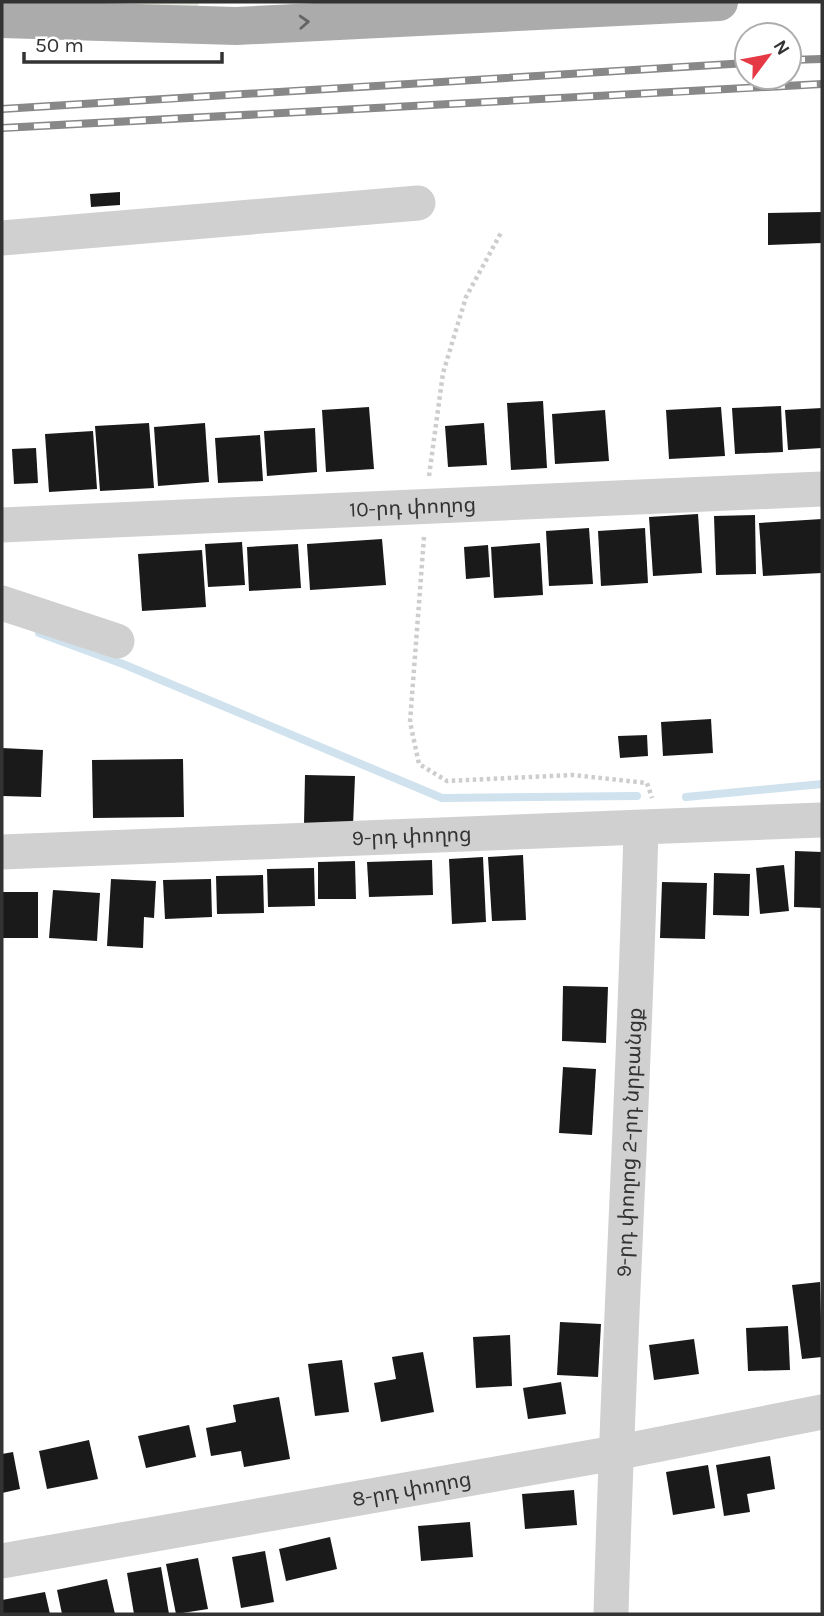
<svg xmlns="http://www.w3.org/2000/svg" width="824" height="1616" font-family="Karla,'Noto Sans Armenian',sans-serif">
<rect width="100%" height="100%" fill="#fff"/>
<polygon fill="#e6ecdf" points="45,2 199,2 198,9"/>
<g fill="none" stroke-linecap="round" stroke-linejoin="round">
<g stroke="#cfe2ee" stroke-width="8">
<polyline points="39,633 123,664 442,798 637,796"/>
<polyline points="686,797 822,784"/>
</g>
</g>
<g fill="#1a1a1a">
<polygon points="120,192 120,205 91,207 90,194"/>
<polygon points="822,212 822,243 768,245 768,213"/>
<polygon points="543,401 547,468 511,470 507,403"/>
<polygon points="781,406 783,452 735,454 732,408"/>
<polygon points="369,407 374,469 326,472 322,410"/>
<polygon points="721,407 725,456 669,459 666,410"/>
<polygon points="822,408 822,448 788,450 785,410"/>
<polygon points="605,410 609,461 555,464 552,414"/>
<polygon points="149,423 154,488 100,491 95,426"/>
<polygon points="205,423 209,482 158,486 154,427"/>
<polygon points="484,423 487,465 448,467 445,426"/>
<polygon points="315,428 317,472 267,476 264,431"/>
<polygon points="93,431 97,489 49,492 45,434"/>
<polygon points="260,435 263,481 218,483 215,438"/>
<polygon points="36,448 38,483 14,484 12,449"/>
<polygon points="698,514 702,573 653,576 649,517"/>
<polygon points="755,515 756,574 716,575 714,516"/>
<polygon points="822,519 822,573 763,576 759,523"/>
<polygon points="589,528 593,584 549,586 546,531"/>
<polygon points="645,528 648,583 601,586 598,531"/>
<polygon points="382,539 386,585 310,590 307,544"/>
<polygon points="242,542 245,585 208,587 205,544"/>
<polygon points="540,543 543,595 494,598 491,547"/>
<polygon points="298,544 301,588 249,591 247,547"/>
<polygon points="488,545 490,577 466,579 464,547"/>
<polygon points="202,550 206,607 142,611 138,554"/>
<polygon points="711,719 713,753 663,756 661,722"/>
<polygon points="647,735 648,756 620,758 618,736"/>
<polygon points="2,748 43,750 41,797 2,796"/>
<polygon points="183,759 184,817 93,818 92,760"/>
<polygon points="305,775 355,776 353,826 304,824"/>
<polygon points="795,851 822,852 822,908 794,907"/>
<polygon points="523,855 526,920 492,921 488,857"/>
<polygon points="483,857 486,922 452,924 449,859"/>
<polygon points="432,860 433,895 369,897 367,862"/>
<polygon points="355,861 356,899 318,899 318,862"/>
<polygon points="784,865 789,911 760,914 756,868"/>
<polygon points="314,868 315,906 268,907 267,869"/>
<polygon points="714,873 750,874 749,916 713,915"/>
<polygon points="263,875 264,913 217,914 216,876"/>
<polygon points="111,879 156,881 154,918 144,917 143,948 107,946"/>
<polygon points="211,879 212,917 165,919 163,880"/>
<polygon points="662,882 707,883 705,939 660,938"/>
<polygon points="53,890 100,893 97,941 49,938"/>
<rect x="2" y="892" width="36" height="46"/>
<polygon points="563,986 608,987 606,1043 562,1041"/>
<polygon points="563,1067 596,1069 592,1135 559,1133"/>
<polygon points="820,1282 822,1357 802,1359 792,1285"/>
<polygon points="560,1322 601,1324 598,1377 557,1375"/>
<polygon points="788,1326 790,1370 748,1371 746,1328"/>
<polygon points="510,1335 512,1386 476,1388 473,1337"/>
<polygon points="694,1339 699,1374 654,1380 649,1345"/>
<polygon points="423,1352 434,1412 381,1422 374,1383 396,1379 392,1357"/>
<polygon points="342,1360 349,1412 315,1416 308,1364"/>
<polygon points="561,1382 566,1414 528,1419 523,1388"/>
<polygon points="279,1397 290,1459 244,1467 241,1451 211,1456 206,1428 236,1422 233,1405"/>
<polygon points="189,1425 196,1457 146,1468 138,1436"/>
<polygon points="89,1440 98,1479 47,1489 39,1451"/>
<polygon points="13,1452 20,1489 2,1493 2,1454"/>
<polygon points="770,1456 775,1489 747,1494 750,1512 724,1516 716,1465"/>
<polygon points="708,1465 715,1508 673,1515 666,1472"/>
<polygon points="574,1490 577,1525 525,1529 522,1494"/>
<polygon points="470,1522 473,1557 421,1561 418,1526"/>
<polygon points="330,1537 337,1569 286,1581 279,1549"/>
<polygon points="265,1551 274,1602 241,1608 232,1557"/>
<polygon points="198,1558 208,1609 176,1614 166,1564"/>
<polygon points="161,1567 169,1614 134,1614 127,1573"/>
<polygon points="107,1579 115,1614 62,1614 57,1590"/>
<polygon points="45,1592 50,1614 2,1614 2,1600"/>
</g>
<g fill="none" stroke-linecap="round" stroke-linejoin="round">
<g stroke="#cdcdcd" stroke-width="4.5" stroke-dasharray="3.5 3.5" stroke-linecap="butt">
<polyline points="429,476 443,373 466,297 502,231"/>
<polyline points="424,537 410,722 419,764 447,781 573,775 647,783 652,798"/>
</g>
<g stroke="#d0d0d0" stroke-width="35">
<polyline points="2,238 418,203"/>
<path id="s1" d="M2 525 822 489"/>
<polyline points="2,603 117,641"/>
<path id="s2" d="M2 852 822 820"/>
<path id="s3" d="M2 1561 615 1453 822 1412"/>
<path id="s4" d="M611 1614C618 1352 634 1091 641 829"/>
</g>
<polyline stroke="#ababab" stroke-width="38" points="2,19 236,26 719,2"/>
<defs>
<g id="rail">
<polyline points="789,60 822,59"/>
<polyline points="2,109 747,63"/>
<polyline points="2,128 822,84"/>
</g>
</defs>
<use href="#rail" stroke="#888" stroke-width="8"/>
<use href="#rail" stroke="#fff" stroke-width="5" stroke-dasharray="16" stroke-linecap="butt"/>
</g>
<defs><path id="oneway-chevron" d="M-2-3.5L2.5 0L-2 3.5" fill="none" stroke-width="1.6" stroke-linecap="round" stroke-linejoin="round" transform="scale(1.75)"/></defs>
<use stroke="#636363" href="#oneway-chevron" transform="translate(304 22) rotate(-3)"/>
<g text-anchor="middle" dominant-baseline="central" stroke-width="7" stroke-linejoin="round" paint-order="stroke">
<g font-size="21" fill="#333" stroke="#fff">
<text stroke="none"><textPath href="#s1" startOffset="411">10-րդ փողոց</textPath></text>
<text stroke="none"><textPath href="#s2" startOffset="410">9-րդ փողոց</textPath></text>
<text stroke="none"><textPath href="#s4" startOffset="472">9-րդ փողոց 2-րդ նրբանցք</textPath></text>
<text stroke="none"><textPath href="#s3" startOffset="416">8-րդ փողոց</textPath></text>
</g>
</g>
<rect width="824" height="1616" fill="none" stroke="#333333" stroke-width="7"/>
<g transform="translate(768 56) rotate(58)"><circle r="33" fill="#ffffff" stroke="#adadad" stroke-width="2"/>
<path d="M0-5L12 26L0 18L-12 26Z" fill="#e63946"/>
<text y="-10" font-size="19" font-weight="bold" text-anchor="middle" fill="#333333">N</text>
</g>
<path d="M24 52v10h198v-10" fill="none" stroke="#333333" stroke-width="3.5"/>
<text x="35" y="52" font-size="21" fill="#333333" stroke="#ffffff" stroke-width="5" paint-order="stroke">50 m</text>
</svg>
